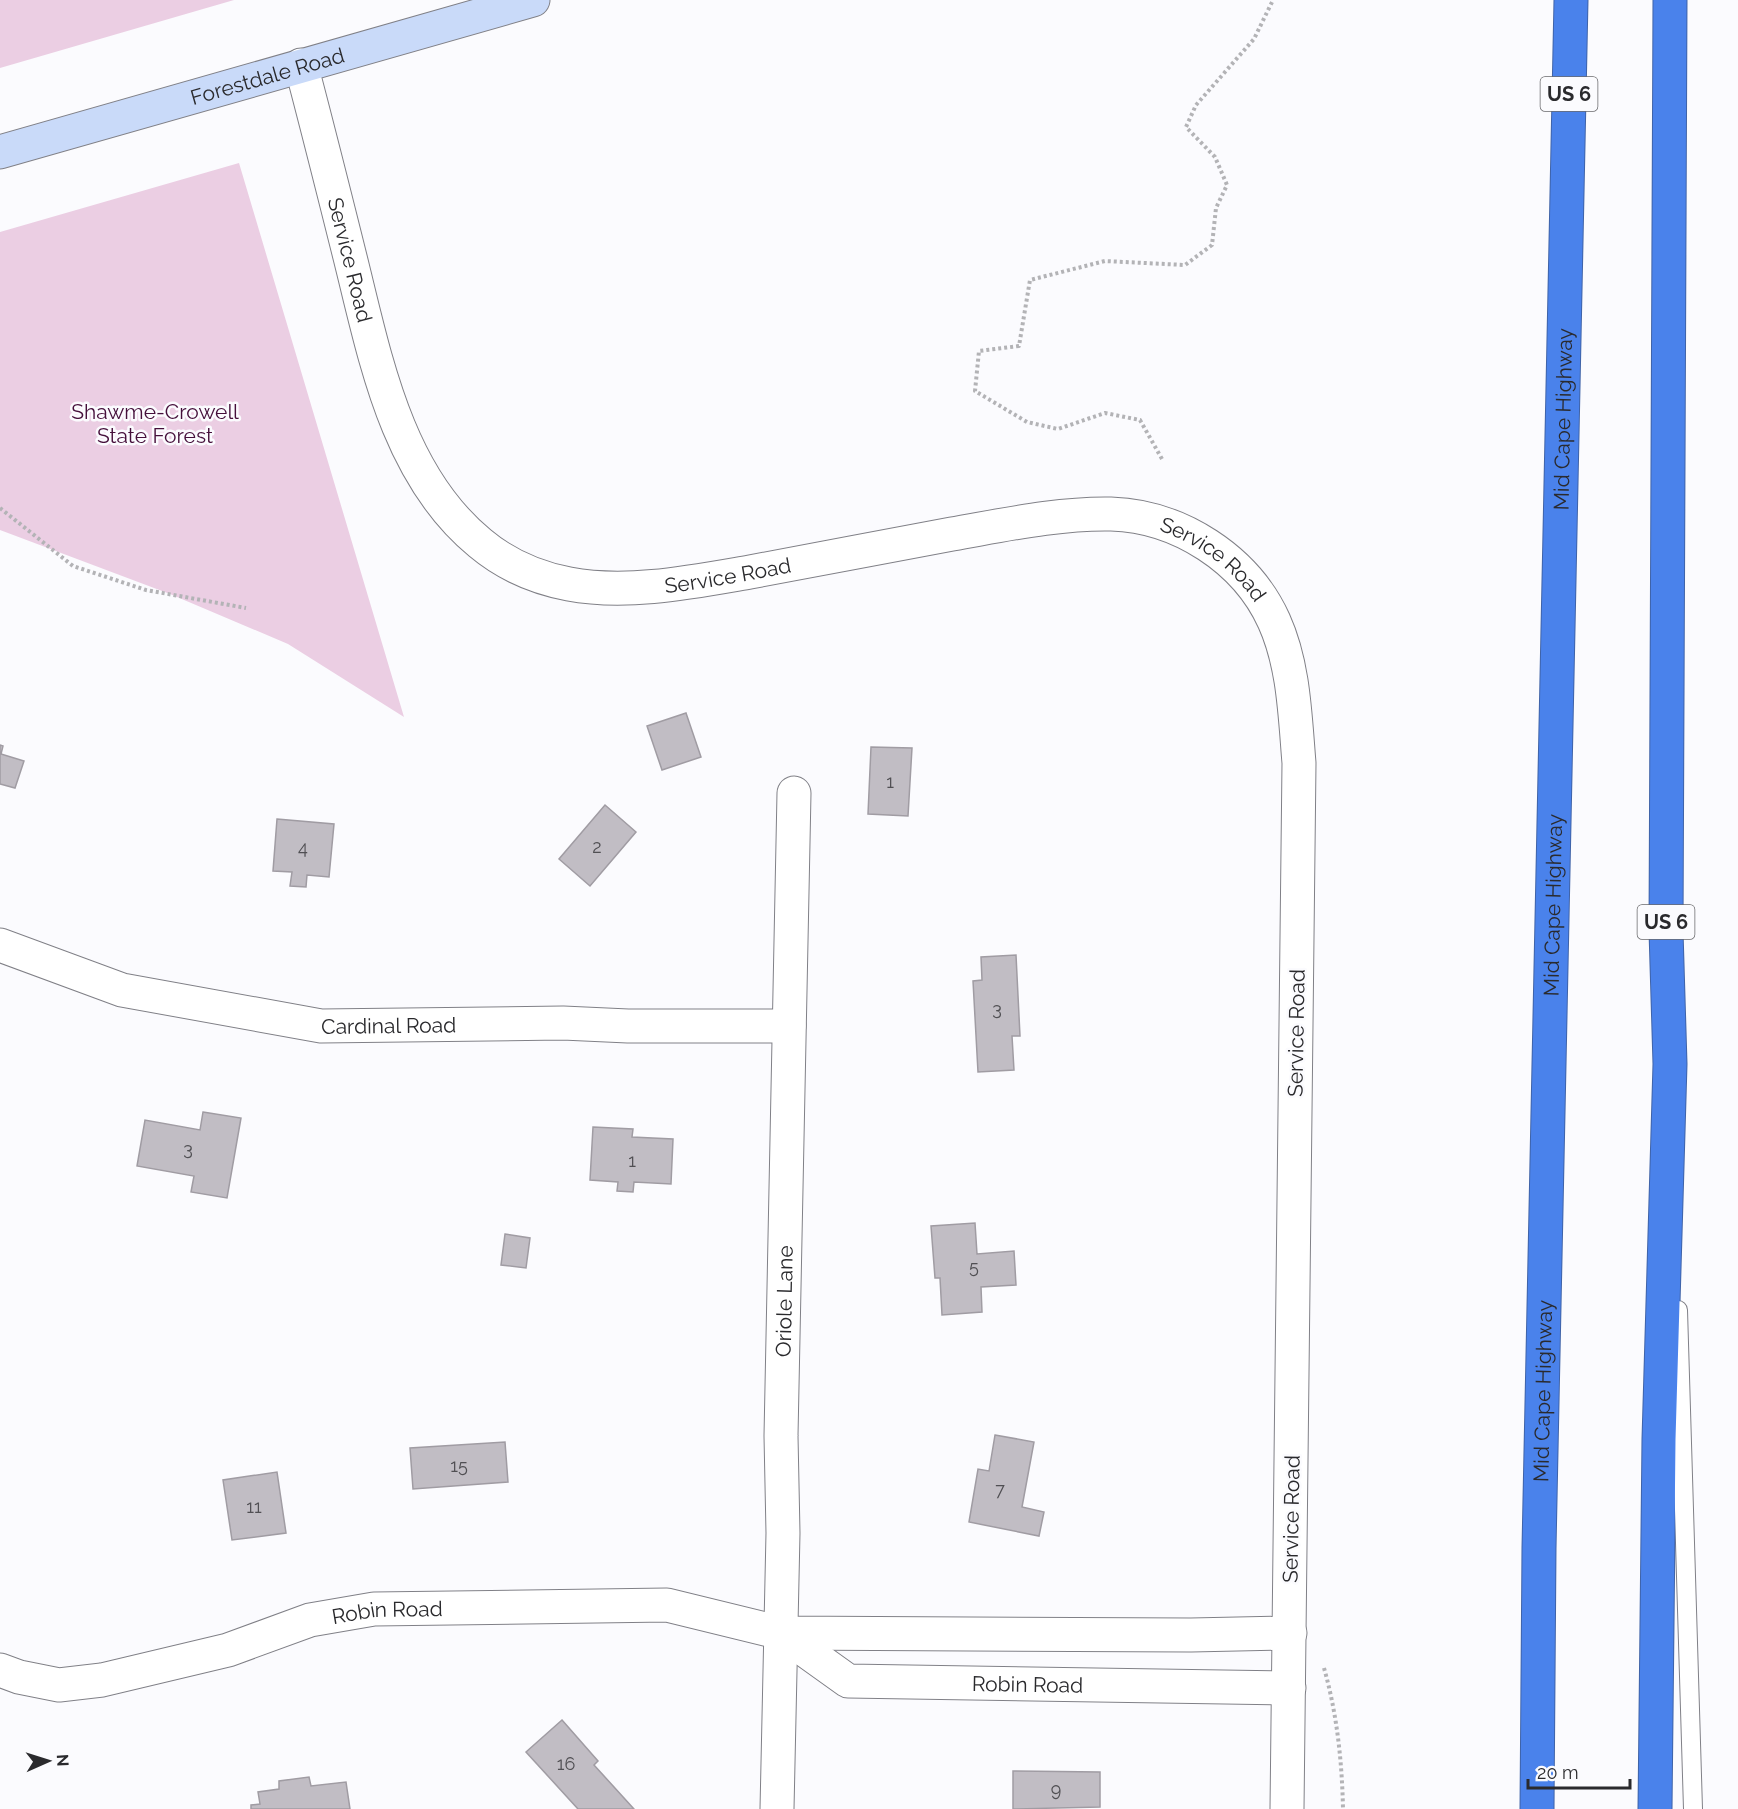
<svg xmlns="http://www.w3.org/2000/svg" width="1738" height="1809" font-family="Raleway,sans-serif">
<rect width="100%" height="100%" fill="#fbfbfe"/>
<g fill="#ebcee3">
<polygon points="0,0 234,0 0,68"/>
<polygon points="239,163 404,717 288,644 170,594 0,530 0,232"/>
</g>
<g fill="#c1bdc4" stroke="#a09ca3" stroke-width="1.5">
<polygon points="686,713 701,757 662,770 647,726"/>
<polygon points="0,745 3,746 1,754 24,761 15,788 0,784"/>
<polygon points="871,747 912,748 908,816 868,814"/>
<polygon points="605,805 636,832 590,886 559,859"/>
<polygon points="277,819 334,824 329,877 307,875 306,887 290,886 292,872 273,871"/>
<polygon points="1016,955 1020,1036 1012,1036 1014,1070 978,1072 973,981 982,980 981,957"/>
<polygon points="203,1112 241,1118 227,1198 191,1192 194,1176 137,1166 145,1120 200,1130"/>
<polygon points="593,1127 633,1129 632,1137 673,1139 671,1184 634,1182 633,1192 617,1191 618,1182 590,1180"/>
<polygon points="975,1223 977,1254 1014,1251 1016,1285 981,1287 982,1312 942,1315 940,1278 935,1278 931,1226"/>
<polygon points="505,1234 530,1238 526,1268 501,1265"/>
<polygon points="995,1435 1034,1442 1022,1507 1044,1512 1039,1536 969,1522 978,1469 989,1471"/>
<polygon points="505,1442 508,1482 413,1489 410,1448"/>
<polygon points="277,1472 286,1533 232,1540 223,1480"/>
<polygon points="562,1720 598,1761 594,1765 634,1809 578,1809 526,1752"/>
<polygon points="1013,1771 1100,1772 1100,1807 1013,1809"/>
<polygon points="309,1777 311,1786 346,1782 350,1809 251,1809 251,1805 260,1804 258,1792 279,1789 279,1781"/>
</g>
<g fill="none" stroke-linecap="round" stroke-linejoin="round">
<defs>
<polyline id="service" points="1678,1310 1693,1809"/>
<g id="minor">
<path id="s1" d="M0 945 122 990 321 1026 563 1023 628 1026H789"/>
<path id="s2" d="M781 1633 848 1681 1289 1688"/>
<path id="s3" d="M0 1670 19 1677 59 1685 102 1680 228 1650 310 1620 374 1609 667 1605 781 1633 1191 1635 1290 1633"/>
<path id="s4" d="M777 1809 783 1533 781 1436 794 793"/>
</g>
<g id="tertiary">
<path id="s5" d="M301 65C318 129 334 193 350 257 375 357 396 474 480 543 505 564 537 578 569 584 627 595 692 582 750 572 817 559 885 547 952 534 1004 525 1058 513 1111 514 1179 516 1246 559 1274 621 1294 665 1295 716 1299 763L1287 1809"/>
</g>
<g id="secondary">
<path id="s6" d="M0 152 533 0"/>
</g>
<g id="motorway">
<path id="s7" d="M1537 1809 1539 1548 1571 0"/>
<polyline points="1655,1809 1659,1439 1670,1064 1666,931 1670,0"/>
</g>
</defs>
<use href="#service" stroke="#808087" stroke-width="20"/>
<use href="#minor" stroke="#808087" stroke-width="35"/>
<use href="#tertiary" stroke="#808087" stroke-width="35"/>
<use href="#secondary" stroke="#808087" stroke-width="35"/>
<use href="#motorway" stroke="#3f63a8" stroke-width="35"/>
<g stroke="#b3b3b6" stroke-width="4" stroke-dasharray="3 3" stroke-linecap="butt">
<polyline points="1162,459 1140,420 1105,413 1058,429 1027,422 975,391 979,351 1019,346 1030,280 1105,261 1185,265 1212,245 1216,208 1227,185 1215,157 1186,127 1196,105 1254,39 1273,0"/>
<polyline points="0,508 73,566 146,590 246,608"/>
<path d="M1324 1668C1337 1714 1342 1761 1343 1809"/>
</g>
<use href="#service" stroke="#fff" stroke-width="18"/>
<use href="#minor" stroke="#fff" stroke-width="33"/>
<use href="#tertiary" stroke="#fff" stroke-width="33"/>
<use href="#secondary" stroke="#c9daf9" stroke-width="33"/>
<use href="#motorway" stroke="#4a82eb" stroke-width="33"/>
</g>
<g text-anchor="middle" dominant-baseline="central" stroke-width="5" stroke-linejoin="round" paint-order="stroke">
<g font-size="18" fill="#504f53">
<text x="890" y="781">1</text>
<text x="597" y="846">2</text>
<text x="303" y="847">4</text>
<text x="997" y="1008">3</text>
<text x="188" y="1148">3</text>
<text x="632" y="1160">1</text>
<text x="974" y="1266">5</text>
<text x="459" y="1465">15</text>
<text x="1000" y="1489">7</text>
<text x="254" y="1506">11</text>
<text x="566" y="1763">16</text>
<text x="1056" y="1789">9</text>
</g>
<g fill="#fbfbfe" stroke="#69696c" stroke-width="1.5">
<rect x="1540.5" y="77" width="57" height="34" rx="4.5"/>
<rect x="1637.5" y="905" width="57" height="34" rx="4.5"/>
</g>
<g font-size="20" font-weight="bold" fill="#2a2a2d">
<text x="1569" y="94">US 6</text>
<text x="1666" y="922">US 6</text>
</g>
<g font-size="21" fill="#2a2a2d" stroke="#fbfbfe">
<text stroke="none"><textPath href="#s6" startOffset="278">Forestdale Road</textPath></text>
<text stroke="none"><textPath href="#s5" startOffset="201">Service Road</textPath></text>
<text stroke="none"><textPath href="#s7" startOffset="1390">Mid Cape Highway</textPath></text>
<text stroke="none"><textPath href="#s5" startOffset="1281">Service Road</textPath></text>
<text stroke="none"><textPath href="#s5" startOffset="777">Service Road</textPath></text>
<text stroke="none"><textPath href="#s7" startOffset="904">Mid Cape Highway</textPath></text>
<text stroke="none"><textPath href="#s1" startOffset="400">Cardinal Road</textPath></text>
<text transform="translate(1296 1033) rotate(-89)">Service Road</text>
<text stroke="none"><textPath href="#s4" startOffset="508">Oriole Lane</textPath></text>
<text stroke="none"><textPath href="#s7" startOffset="418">Mid Cape Highway</textPath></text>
<text transform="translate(1291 1519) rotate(-89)">Service Road</text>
<text stroke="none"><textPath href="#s3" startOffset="399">Robin Road</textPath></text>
<text stroke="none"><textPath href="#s2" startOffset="262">Robin Road</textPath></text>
</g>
<g font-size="21" fill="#450f3b" stroke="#fbfbfe">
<text x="155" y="411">Shawme-Crowell<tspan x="155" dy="24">State Forest</tspan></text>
</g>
</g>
<g transform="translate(48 1761) rotate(87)" stroke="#fbfbfe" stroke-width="4.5" paint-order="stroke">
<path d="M0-4.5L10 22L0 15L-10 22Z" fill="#2a2a2d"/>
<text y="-9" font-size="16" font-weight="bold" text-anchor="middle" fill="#2a2a2d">N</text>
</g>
<path d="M1528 1779v9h102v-9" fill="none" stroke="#2a2a2d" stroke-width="3"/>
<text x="1537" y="1779" font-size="18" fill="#2a2a2d" stroke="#fbfbfe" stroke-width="4.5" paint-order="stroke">20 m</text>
</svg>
